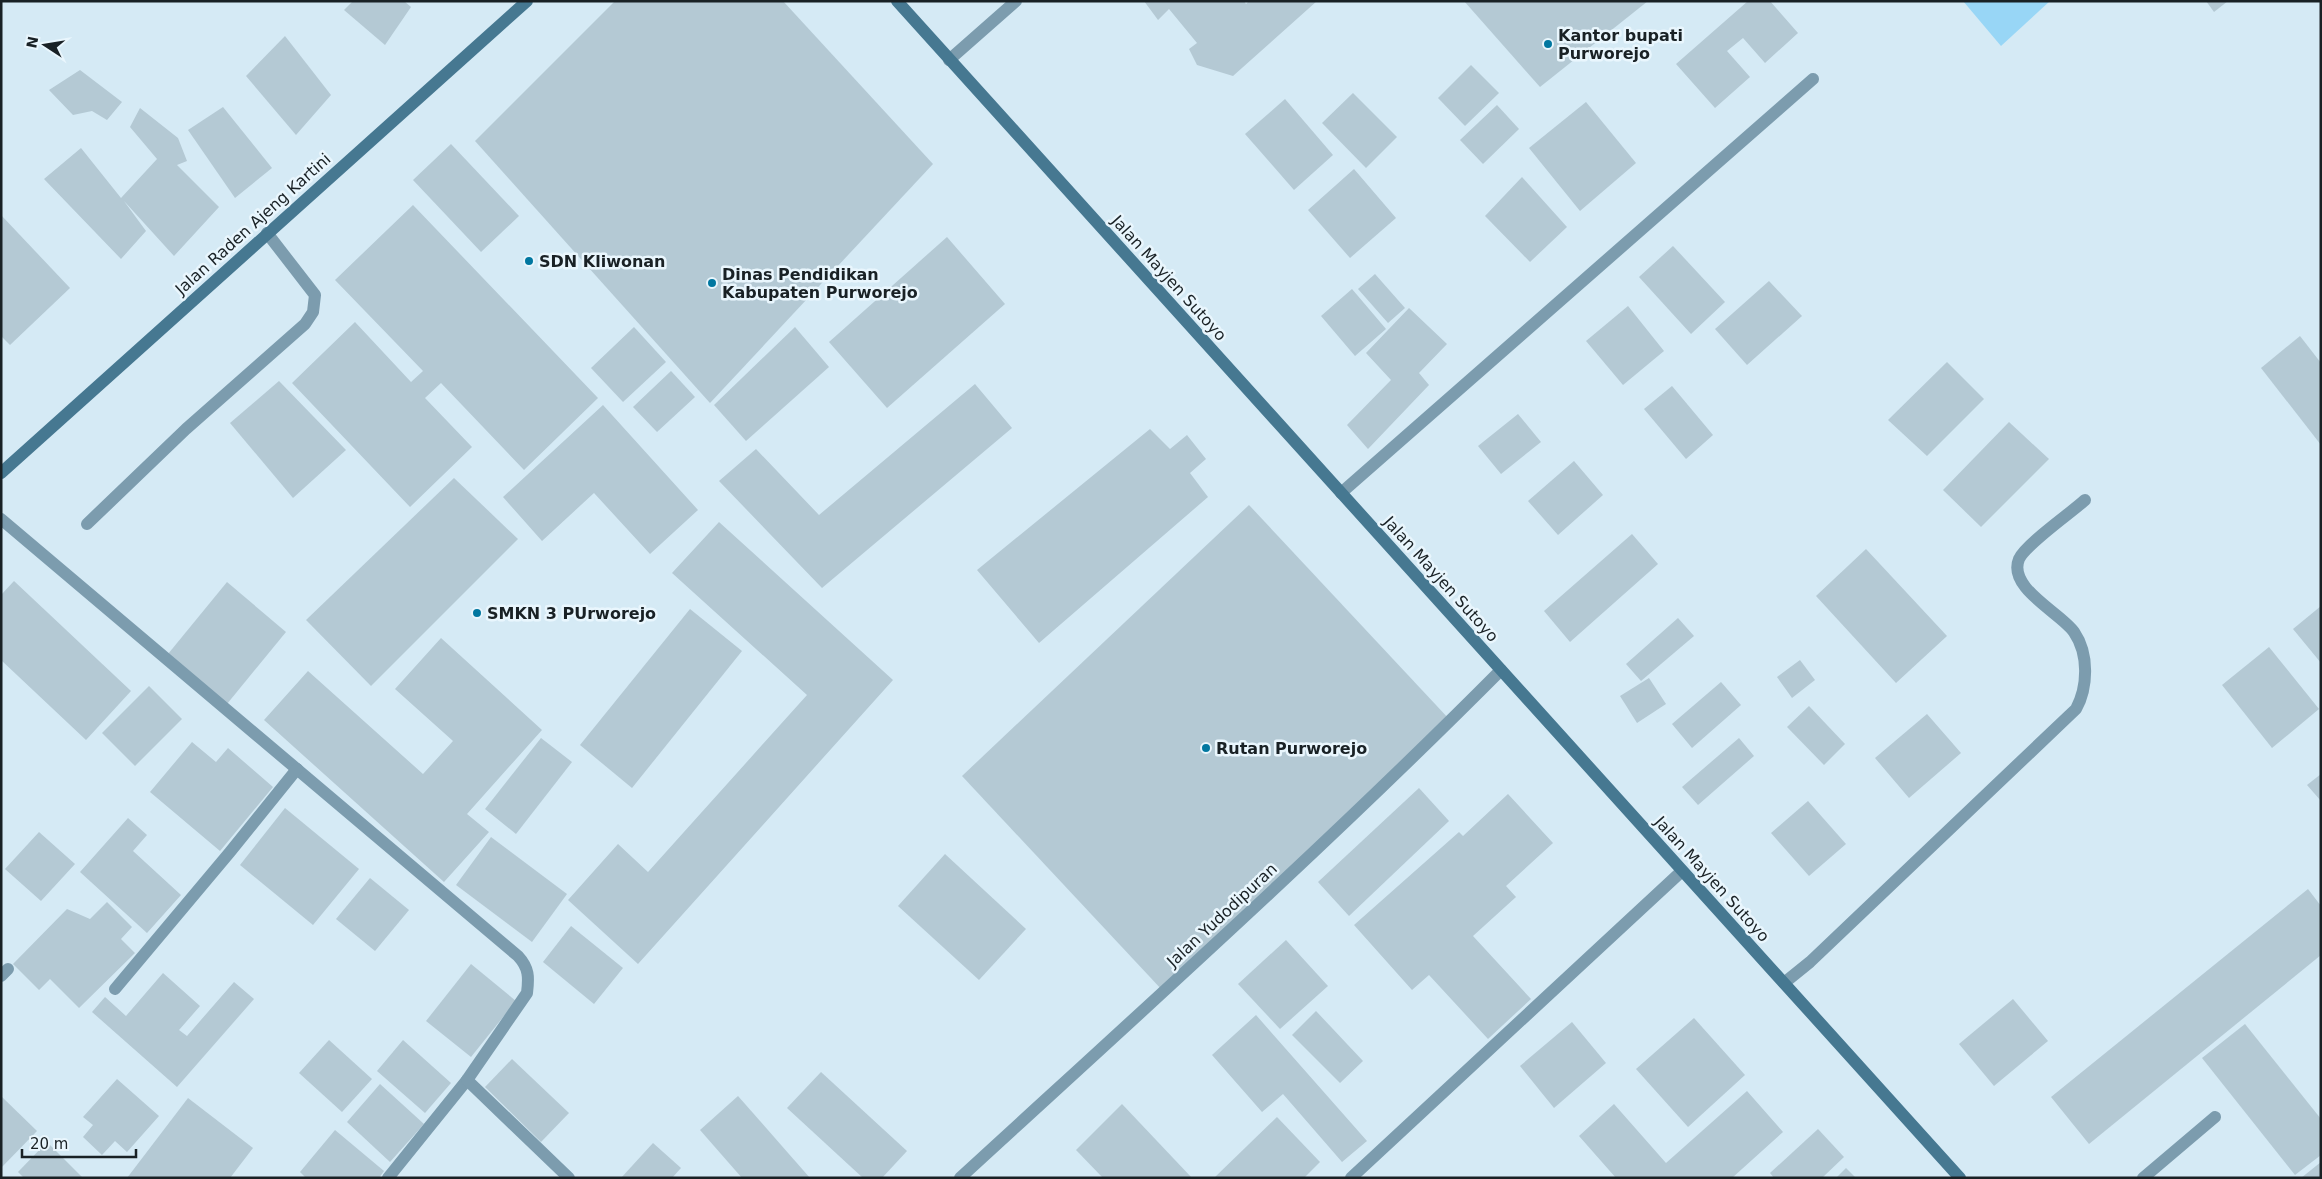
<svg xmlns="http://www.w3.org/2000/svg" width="2322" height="1179" font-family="'DejaVu Sans',sans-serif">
<rect width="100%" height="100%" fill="#d5eaf5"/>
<polygon fill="#98d6f6" points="1963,1 2050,1 2001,46"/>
<g fill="#b4c9d4">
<polygon points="353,1 404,1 411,7 385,45 344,10"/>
<polygon points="615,1 783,1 933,164 710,403 475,141"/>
<polygon points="1144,1 1244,1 1246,4 1249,1 1317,1 1233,76 1197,65 1189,49 1197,43 1169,9 1158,20"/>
<polygon points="1464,1 1648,1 1540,87"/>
<polygon points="1748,1 1770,1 1798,33 1765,63 1743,38 1727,51 1750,77 1715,108 1676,64"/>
<polygon points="2206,1 2228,1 2214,12"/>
<polygon points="285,36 331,95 296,135 246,76"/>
<polygon points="1471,65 1499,93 1465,126 1438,98"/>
<polygon points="80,70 122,102 107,120 92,111 73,115 49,90"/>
<polygon points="1353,93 1397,137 1366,168 1322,123"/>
<polygon points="1285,99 1333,155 1294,190 1245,134"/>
<polygon points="1586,102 1636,163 1580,211 1529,148"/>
<polygon points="1497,105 1519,129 1483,164 1460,140"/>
<polygon points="223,107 272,168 235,198 188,130"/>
<polygon points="140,108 178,138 187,161 177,165 219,207 174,256 124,201 146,231 121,259 44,179 81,148 121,198 157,159 130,127"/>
<polygon points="451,144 519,216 481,252 413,180"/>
<polygon points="1354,169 1396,218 1350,258 1308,210"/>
<polygon points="1522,177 1567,227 1530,262 1485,216"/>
<polygon points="413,205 598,398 524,470 441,383 425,398 472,447 410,507 292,383 355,322 411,382 423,371 335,280"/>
<polygon points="1,215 70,288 10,345 1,336"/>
<polygon points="947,237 1005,304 887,408 829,342"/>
<polygon points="1673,246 1725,302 1691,334 1639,277"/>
<polygon points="1375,274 1405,308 1388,323 1358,289"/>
<polygon points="1769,281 1802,316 1747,365 1715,329"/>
<polygon points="1352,289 1386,329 1355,356 1321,316"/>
<polygon points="1628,306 1664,351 1623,385 1586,341"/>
<polygon points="1409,308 1447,344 1419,373 1429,385 1368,449 1347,425 1391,380 1366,353"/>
<polygon points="634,327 666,362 623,402 591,368"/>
<polygon points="795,327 829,367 746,441 714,405"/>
<polygon points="2300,336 2321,363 2321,445 2261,368"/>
<polygon points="1947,362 1984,399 1927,456 1888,420"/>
<polygon points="671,371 695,397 657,432 633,407"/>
<polygon points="279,381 346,450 293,498 230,423"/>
<polygon points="975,384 1012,428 822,588 719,481 756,449 819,515"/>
<polygon points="1672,386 1713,435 1686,459 1644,409"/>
<polygon points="603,405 698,510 650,554 594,493 542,541 503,497"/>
<polygon points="1518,414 1541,442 1501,474 1478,446"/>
<polygon points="2009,422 2049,459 1981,527 1943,490"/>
<polygon points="1150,429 1170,449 1187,435 1206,459 1190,473 1208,497 1039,643 977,570"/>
<polygon points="1574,461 1603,495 1558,535 1528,501"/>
<polygon points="454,478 518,539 371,686 306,620"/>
<polygon points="1249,505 1450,720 1163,991 962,776"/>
<polygon points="719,522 893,680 638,964 568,900 618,844 648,872 807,695 672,573"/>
<polygon points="1632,534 1658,564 1570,642 1544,611"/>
<polygon points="1866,549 1947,636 1896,683 1816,596"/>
<polygon points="14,581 131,691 86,740 1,660 1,595"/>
<polygon points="227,582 286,632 227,704 168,654"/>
<polygon points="2321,606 2321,663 2293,629"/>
<polygon points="690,609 742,651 632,788 580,745"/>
<polygon points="1678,618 1694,636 1641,681 1626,664"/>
<polygon points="441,638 542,730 467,814 489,832 444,882 264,720 308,671 423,774 453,741 395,689"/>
<polygon points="2269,647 2319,709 2272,748 2222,685"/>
<polygon points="1800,660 1815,680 1792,698 1777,677"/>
<polygon points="1649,678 1666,704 1637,723 1620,696"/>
<polygon points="1721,682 1741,705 1692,748 1672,724"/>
<polygon points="149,686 182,719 135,766 102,733"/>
<polygon points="1809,706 1845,744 1824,765 1787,727"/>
<polygon points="1927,714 1961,753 1909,798 1875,758"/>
<polygon points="541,738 572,762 516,834 485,809"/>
<polygon points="1739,738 1754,756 1698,805 1682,787"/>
<polygon points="192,742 216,762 228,748 273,787 220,851 150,792"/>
<polygon points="2321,774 2321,801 2307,785"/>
<polygon points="1419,788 1449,821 1349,916 1318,882"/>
<polygon points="1508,794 1553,843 1506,886 1516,897 1473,936 1531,999 1488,1039 1429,975 1412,990 1354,925 1459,832 1463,836"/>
<polygon points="1808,801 1846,844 1809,876 1771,833"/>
<polygon points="285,808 359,869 313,925 240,865"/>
<polygon points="128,818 147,835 133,851 181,895 147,933 80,872"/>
<polygon points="39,832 75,864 41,901 5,869"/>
<polygon points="491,837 567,894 532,942 456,885"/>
<polygon points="945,854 1026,929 979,980 898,906"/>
<polygon points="370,878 409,910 375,951 336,919"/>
<polygon points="2308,889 2321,906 2321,955 2089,1144 2051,1097"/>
<polygon points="107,902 132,927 121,939 135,953 79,1008 50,979 39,990 13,964 67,909 90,919"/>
<polygon points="571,926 623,968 594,1004 543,962"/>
<polygon points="1286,940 1328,986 1280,1029 1238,984"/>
<polygon points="471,964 516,1001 471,1057 426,1021"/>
<polygon points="163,973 200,1006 179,1030 187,1036 234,982 254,999 177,1087 92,1012 105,997 126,1016"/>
<polygon points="2013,999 2048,1041 1994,1086 1959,1044"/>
<polygon points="1316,1011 1363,1061 1340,1083 1292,1035"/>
<polygon points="1256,1015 1367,1141 1342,1162 1283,1094 1262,1112 1212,1055"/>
<polygon points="1694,1018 1745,1075 1688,1127 1636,1069"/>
<polygon points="1572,1022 1606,1063 1554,1108 1520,1066"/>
<polygon points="2245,1024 2321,1119 2321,1155 2295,1175 2202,1058"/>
<polygon points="329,1040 372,1079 342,1112 299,1073"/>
<polygon points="403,1040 451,1083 425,1113 377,1071"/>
<polygon points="512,1059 569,1113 541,1142 485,1087"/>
<polygon points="821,1072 907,1151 882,1178 863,1178 787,1108"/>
<polygon points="117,1079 159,1116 127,1152 115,1141 102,1155 83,1137 93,1125 83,1117"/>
<polygon points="380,1084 424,1124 390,1162 347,1122"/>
<polygon points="1747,1091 1783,1132 1732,1178 1616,1178 1579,1136 1614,1104 1666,1163"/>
<polygon points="1,1096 37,1131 1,1168"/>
<polygon points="738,1096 810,1178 742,1178 700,1130"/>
<polygon points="188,1098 253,1148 230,1178 127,1178"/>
<polygon points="1122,1104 1192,1178 1103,1178 1076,1150"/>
<polygon points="1277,1117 1320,1162 1304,1178 1214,1178"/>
<polygon points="1818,1129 1844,1157 1822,1178 1774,1178 1770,1173"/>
<polygon points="335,1130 384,1171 379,1178 306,1178 300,1172"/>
<polygon points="47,1142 83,1178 24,1178 18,1172"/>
<polygon points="653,1143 681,1168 672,1178 621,1178"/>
<polygon points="2321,1162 2321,1178 2301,1178"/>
<polygon points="1846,1168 1856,1178 1836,1178"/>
</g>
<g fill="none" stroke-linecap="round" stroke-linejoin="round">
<g stroke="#7c9cae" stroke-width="12">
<polyline points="949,60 1016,1"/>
<polyline points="87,524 186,429 305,324 313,312 315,295 267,233"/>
</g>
<g stroke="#7c9cae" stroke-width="12">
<polyline points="1341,493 1813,79"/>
<path d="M1 519 518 956C529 968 529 977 527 993L467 1080 388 1178"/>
<polyline points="1,976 8,969"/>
<path d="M1784 983 1810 962 2076 709C2088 687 2089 654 2074 632 2061 613 2007 588 2019 559 2026 544 2071 513 2085 500"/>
<polyline points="115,989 230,852 297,769"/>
<polyline points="467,1080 569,1178"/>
<path d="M960 1178C1142 1011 1327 845 1501 670"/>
<polyline points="1351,1178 1682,871"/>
<polyline points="2143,1178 2215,1117"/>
</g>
<g stroke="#467891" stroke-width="12">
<polyline points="897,1 1960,1178"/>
<polyline points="1,473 527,1"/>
</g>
</g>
<g fill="#0177a0" stroke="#e9f6fd" stroke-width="2">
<circle cx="1548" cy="44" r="5"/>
<circle cx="529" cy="261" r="5"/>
<circle cx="712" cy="283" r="5"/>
<circle cx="477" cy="613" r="5"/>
<circle cx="1206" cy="748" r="5"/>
</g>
<g text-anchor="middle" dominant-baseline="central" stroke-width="5" stroke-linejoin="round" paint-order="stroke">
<g font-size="16" font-weight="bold" fill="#192125" stroke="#e9f6fd" text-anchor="start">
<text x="1558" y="35">Kantor bupati<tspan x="1558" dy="18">Purworejo</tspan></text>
<text x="539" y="261">SDN Kliwonan</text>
<text x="722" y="274">Dinas Pendidikan<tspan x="722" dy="18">Kabupaten Purworejo</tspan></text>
<text x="487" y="613">SMKN 3 PUrworejo</text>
<text x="1216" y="748">Rutan Purworejo</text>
</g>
<g font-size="16" fill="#192125" stroke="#e9f6fd">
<text transform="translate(253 224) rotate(-42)">Jalan Raden Ajeng Kartini</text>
<text transform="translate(1169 278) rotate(48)">Jalan Mayjen Sutoyo</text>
<text transform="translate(1441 579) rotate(48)">Jalan Mayjen Sutoyo</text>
<text transform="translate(1712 879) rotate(48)">Jalan Mayjen Sutoyo</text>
<text transform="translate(1222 915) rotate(-43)">Jalan Yudodipuran</text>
</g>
</g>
<rect width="2322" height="1179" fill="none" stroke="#192125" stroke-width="5"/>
<g transform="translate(45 45) rotate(282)" stroke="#e9f6fd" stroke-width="4" paint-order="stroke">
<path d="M0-4L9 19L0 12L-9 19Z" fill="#192125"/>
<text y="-8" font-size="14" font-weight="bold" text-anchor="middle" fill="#192125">N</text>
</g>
<path d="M22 1149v8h114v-8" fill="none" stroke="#192125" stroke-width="2.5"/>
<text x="30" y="1149" font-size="15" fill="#192125" stroke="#e9f6fd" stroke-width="4" paint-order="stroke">20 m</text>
</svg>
